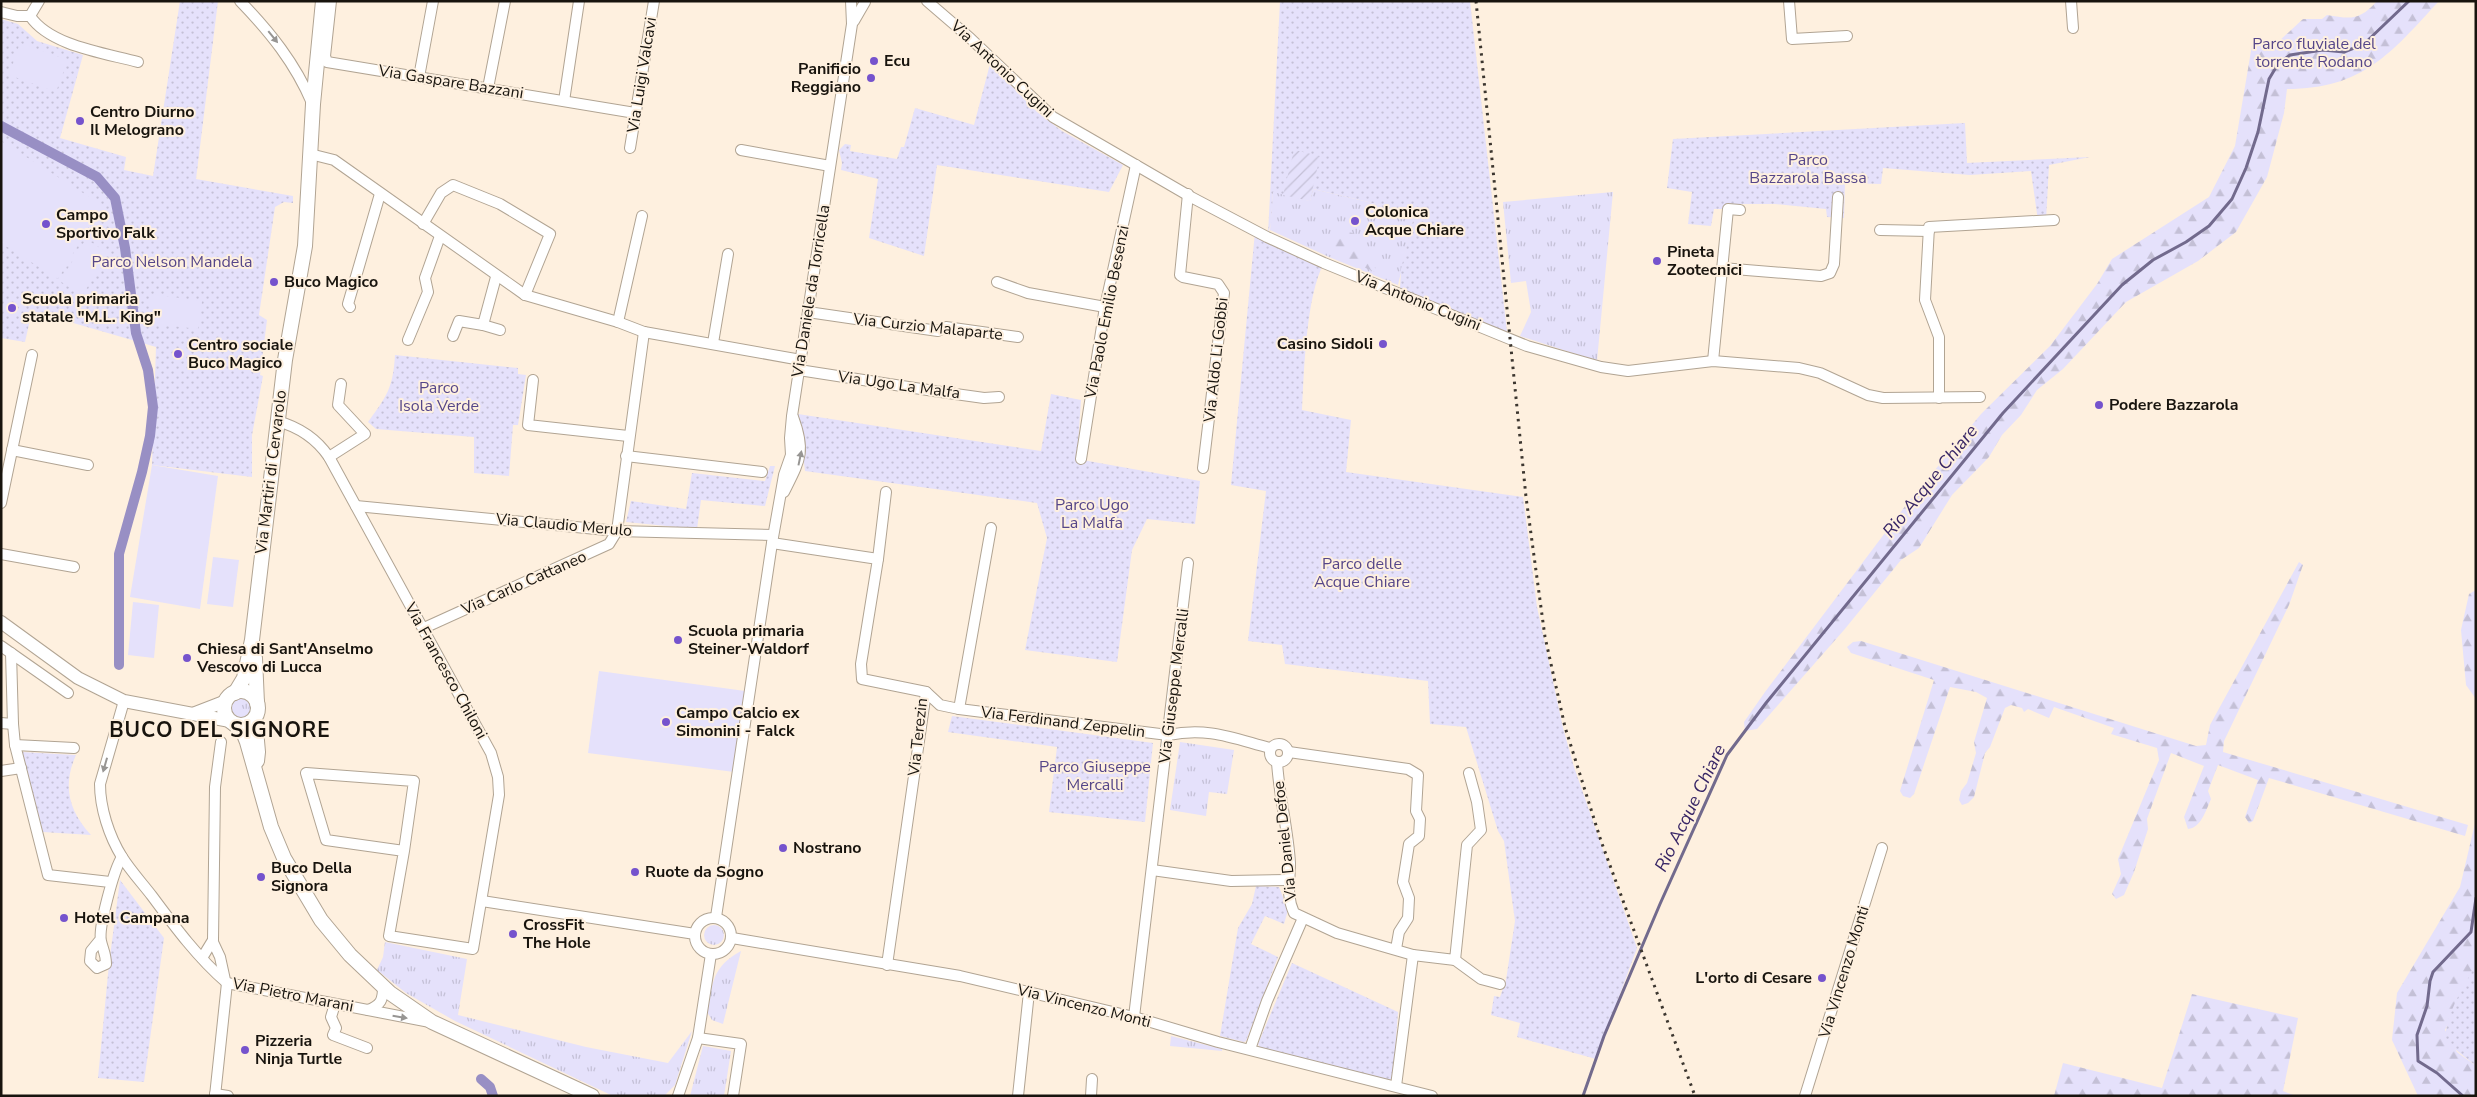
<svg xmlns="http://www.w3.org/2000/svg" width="2477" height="1097" font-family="'Nunito Sans',sans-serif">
<defs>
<pattern id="grass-tufts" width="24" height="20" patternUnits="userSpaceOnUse" patternTransform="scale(1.25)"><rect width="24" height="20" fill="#e5e1fb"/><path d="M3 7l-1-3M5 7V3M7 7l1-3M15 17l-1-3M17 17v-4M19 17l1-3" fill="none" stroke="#c4c0d6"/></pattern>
<pattern id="forest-firs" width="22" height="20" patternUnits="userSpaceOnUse" patternTransform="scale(1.25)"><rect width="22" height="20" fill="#e5e1fb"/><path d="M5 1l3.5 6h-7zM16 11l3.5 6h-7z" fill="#c4c0d6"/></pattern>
<pattern id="park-dots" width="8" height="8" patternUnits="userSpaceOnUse" patternTransform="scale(1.25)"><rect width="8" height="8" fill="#e5e1fb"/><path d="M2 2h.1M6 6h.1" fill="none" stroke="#c4c0d6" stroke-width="1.8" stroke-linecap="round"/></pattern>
<pattern id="garden-furrows" width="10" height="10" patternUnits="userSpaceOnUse" patternTransform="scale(1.25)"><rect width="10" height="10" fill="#e5e1fb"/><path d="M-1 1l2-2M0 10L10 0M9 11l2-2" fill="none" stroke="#c4c0d6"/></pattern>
</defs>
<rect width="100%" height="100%" fill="#fef0df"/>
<g fill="url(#grass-tufts)">
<polygon points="1313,189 1415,213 1398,285 1329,257 1270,230 1273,191 1310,201"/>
<polygon points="1613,192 1597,361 1520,336 1531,312 1526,281 1511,283 1503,202"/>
<circle cx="241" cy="708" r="12"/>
<polygon points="1180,742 1234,750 1227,794 1209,792 1206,816 1170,810"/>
<circle cx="714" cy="935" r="10"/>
<polygon points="385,942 467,959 458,1015 586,1047 668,1063 692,1031 675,1085 664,1096 613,1096 455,1021 406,993 377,970 383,957"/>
<path d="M741 951 723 1024 712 1020 707 1012C713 982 712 967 741 951Z"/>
<polygon points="1171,1036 1222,1049 1222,1051 1170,1046"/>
<polygon points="703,1046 731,1051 724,1096 690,1096"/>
</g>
<g fill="url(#forest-firs)">
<path d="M2377 1H2439C2391 53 2363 89 2287 89L2284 113 2267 177 2236 232 2198 261 2126 302 2063 369 2037 390 2021 415 2002 435 1989 457 1952 495 1919 548 1901 560 1844 630 1757 729 1745 731 1744 722 1765 692 1906 505 1981 414 2050 346 2097 284 2112 259 2209 197 2235 146 2252 45 2265 40 2277 43 2303 19H2322L2327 15C2351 19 2359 21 2377 1Z"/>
<polygon points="1344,230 1363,237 1358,246 1380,274 1337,256 1332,248"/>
<path d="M2299 562 2303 565 2289 605 2224 741 2223 752 2468 825 2465 836 2269 778 2253 821 2249 823 2245 817 2258 780 2218 765 2208 791 2211 799C2206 810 2201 828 2188 829L2184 817 2204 766 2171 753 2147 819 2148 829 2134 872 2124 895 2116 899 2112 894 2121 874 2118 859 2159 760 2157 748 2111 734 2114 728 2054 707 2049 718 2028 709 2024 712 2022 708 2011 705 2005 708 1990 747 1985 753 1974 797 1968 803 1962 805 1959 800 1961 791 1967 783 1976 753 1974 742 1987 698 1976 692 1950 687 1914 794 1910 798 1903 796 1900 791 1934 680 1851 653 1847 647 1853 642 1861 641 2196 746 2206 745 2210 725Z"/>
<polygon points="2476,590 2476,699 2466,685 2461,630 2469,594"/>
<polygon points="2476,819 2476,964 2445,1030 2457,1052 2476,1066 2476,1096 2418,1096 2392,1040 2397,993 2460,887"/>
<polygon points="2192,994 2298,1018 2283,1091 2296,1096 2054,1096 2063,1063 2162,1088"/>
</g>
<g fill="url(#park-dots)">
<polygon points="180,1 218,1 196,179 293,196 293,203 284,202 275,207 259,315 267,320 260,375 263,376 252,435 252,477 152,465 156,347 32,311 25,342 1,338 1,19 18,24 37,41 83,55 60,138 126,157 124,170 153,176"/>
<polygon points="1280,1 1470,1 1507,332 1400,289 1401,269 1415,213 1313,189 1310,201 1273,192 1271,223 1268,234"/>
<polygon points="990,64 1037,112 1062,131 1123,165 1109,192 937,165 924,256 869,238 878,179 841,170 842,163 839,150 845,144 851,145 850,151 897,159 901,147 904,147 915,108 974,125"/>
<polygon points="1965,123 1967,163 2090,157 2049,165 2046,220 2038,221 2031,171 1970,175 1883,168 1881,184 1845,183 1844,218 1827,217 1826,209 1775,204 1737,204 1728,209 1714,209 1711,226 1688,224 1692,192 1667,188 1673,139"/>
<path d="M1255 232 1324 263C1306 295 1304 372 1302 410L1351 420 1346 472 1523 497 1537 607 1563 728 1574 767 1637 948 1596 1059 1517 1037 1520 1023 1491 1015 1494 996 1500 997 1506 980 1515 921 1504 841 1498 831 1466 727 1430 724 1428 681 1285 664 1282 645 1248 641 1266 491 1231 485Z"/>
<path d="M395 355 518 368V374L526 375 518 425H513L509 476 474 473V437L376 429 368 422C387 396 393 388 395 355Z"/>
<polygon points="1051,394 1081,400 1077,459 1200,481 1195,524 1147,519 1132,550 1117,662 1025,650 1047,538 1037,503 805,471 798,414 1041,451"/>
<polygon points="770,466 775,466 765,506 701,500 697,529 626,522 631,501 686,509 692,473 765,481"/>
<polygon points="952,716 1153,743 1145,822 1049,812 1057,747 948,732"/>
<path d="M21 752 76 755C62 786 69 811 91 835L43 832Z"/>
<polygon points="120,880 164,938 144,1082 98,1078 109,964"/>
<polygon points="1256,886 1279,887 1288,910 1284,924 1265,916 1251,944 1278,957 1246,1041 1244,1042 1220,1036 1238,928 1252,904"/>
<polygon points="1292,963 1398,1012 1393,1078 1389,1080 1260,1048 1258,1044"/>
<path d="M2476 964V1066L2445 1041C2445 1014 2464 987 2476 964Z"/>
</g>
<polygon fill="url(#garden-furrows)" points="1294,150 1320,156 1310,201 1283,195"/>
<g fill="#e5e1fb">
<polygon points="20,43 68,60 56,92 9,75"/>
<polygon points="1,141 102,205 58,279 1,243"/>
<polygon points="86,239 108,253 82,296 60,281"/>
<polygon points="150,294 202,301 198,329 148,323"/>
<polygon points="152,465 218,476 200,609 130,597"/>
<polygon points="213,557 239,560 233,607 207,604"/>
<polygon points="133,602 159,605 154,658 128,655"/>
<polygon points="599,671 745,691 734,772 588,753"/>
</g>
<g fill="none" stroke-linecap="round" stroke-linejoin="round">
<g stroke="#726a8d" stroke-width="3">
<polyline points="1583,1096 1604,1036 1660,904 1727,755 1766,703 2003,413 2122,285 2153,260 2186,242 2209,226 2232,199 2246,168 2258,132 2269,79 2278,64 2290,55 2323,50 2344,52 2364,44 2409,1"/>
<polyline points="2463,1096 2437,1073 2418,1061 2417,1035 2427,1006 2430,981 2433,972 2471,932 2476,898"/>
</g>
<g stroke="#988fc4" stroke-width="10">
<polyline points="1,126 97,177 115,198 125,248 136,333 148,370 153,407 150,436 142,472 119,554 119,665"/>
<polyline points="481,1079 490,1087 493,1096"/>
</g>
<defs>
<g id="minor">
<path d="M240 1C270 32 295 63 312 103"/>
<polyline points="331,1 325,56 327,62 635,113"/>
<polyline points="927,1 970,38 1053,117 1191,197 1267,237 1324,263 1527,346 1601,367 1628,371 1713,361 1799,368 1820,373 1868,395 1883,398 1980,397"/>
<polyline points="1789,1 1792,39 1847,36"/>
<polyline points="2071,1 2073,28"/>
<polyline points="1,12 17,16 30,16"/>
<path d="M30 16C50 46 105 53 138 62"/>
<polyline points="30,16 39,1"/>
<polyline points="854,21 865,2"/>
<polyline points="419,77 433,1"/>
<polyline points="488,88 505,1"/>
<polyline points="564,101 579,1"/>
<polyline points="630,148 654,1"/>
<polyline points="741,150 830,166"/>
<polyline points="310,154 334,160 525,295 618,322 644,332 801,360"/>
<polyline points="1188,194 1180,275 1183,277 1218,284 1224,293 1203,468"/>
<polyline points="423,224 441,193 453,185 500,204 550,234 525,295"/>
<polyline points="1880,230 1929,231"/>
<polyline points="1722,268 1821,276 1830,273 1834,264 1838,197"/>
<polyline points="997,282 1028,293 1105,307"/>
<polyline points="350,307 348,304 380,194"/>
<polyline points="808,312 938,331 946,327 1018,337"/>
<polyline points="618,322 642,216"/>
<polyline points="483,325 500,330"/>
<polyline points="453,336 459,321 483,325 496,277"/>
<polyline points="408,340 428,292 425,278 440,236"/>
<polyline points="713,343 728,254"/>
<polyline points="1713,361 1728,209 1740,210"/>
<polyline points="799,370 934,391 984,398 999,397"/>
<polyline points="533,380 528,425 628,436"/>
<polyline points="1939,398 1939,337 1925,300 1929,227 2054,220"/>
<path d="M277 421C299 427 316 438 329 457L491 753 498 777 499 795 473 949 389 936 404 851 326 840 306 773 414 781 404 851"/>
<polyline points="12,450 88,465"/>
<polyline points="626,456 762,472"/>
<polyline points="329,457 365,434 338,405 341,384"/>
<polyline points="1081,459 1105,307 1136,165"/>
<path d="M784 492C800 460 806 452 793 417"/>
<polyline points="1,503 32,355"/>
<polyline points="356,506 617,531 773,535"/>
<polyline points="772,543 878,559 861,664 862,679 926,692 887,965"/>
<polyline points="1,554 74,567"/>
<polyline points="878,559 886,492"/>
<polyline points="424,628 609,544 617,531 644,332"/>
<polyline points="1,646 68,693"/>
<polyline points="11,653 13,724 15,745 48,875 110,882"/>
<path d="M926 692 940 705 959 709 1168 735C1208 727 1232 738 1270 748"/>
<path d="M124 701 100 784C100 808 109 836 122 857 130 870 142 883 152 896 175 927 198 958 227 983L430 1022"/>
<polyline points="959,709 991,528"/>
<polyline points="1,723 13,724"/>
<circle cx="1279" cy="753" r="9"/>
<polyline points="15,745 74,748"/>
<polyline points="1289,752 1408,769 1418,775 1416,811 1420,819 1419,836 1409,844 1403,882 1409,898 1408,918 1399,932 1396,949"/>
<path d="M1277 762C1279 796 1288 829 1290 863 1290 882 1286 895 1294 913L1337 933 1413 955"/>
<polyline points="1,771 21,768"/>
<polyline points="1152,870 1231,881 1287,880"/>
<polyline points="482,901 695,934"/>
<polyline points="716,917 772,543 784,475 791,455 790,438 792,416 852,24 851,1"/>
<circle cx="713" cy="936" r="18"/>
<polyline points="732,938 960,976 1134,1017 1218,1042 1432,1096"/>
<path d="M100 940 91 951 90 961 97 968 106 964C106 954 103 950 101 941 98 928 114 869 122 857"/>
<polyline points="213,942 220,957 225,980"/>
<polyline points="202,958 213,940 215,787 221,742"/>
<polyline points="1455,960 1481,979 1500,984"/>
<polyline points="335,1004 331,1017 336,1028 333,1035 367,1048"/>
<path d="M368 1010C381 1005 383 1000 383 987"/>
<polyline points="1134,1017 1188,563"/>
<polyline points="698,1038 741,1044 733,1096"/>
<polyline points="1250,1049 1267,1001 1303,918"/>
<polyline points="1396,1086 1413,955 1455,960 1467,845 1481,830 1477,802 1469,773"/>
<polyline points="215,1094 228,1096"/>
<polyline points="215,1096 227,983"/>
<polyline points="678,1096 698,1038 711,954"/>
<polyline points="1018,1096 1029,992"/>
<polyline points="1091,1096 1092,1079"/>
<polyline points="1805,1096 1882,848"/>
</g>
<g id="tertiary">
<polyline points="1,622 78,678 124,701 230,721"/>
<polyline points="195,713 226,701"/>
</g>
<g id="secondary">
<polyline points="255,658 257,703"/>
<circle cx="241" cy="708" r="17"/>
<polyline points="235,693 244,678 252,640 285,360 305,246 313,104 323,1"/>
<polyline points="255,719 258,752 257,761"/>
<polyline points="234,724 243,732 247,742 271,827 284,858 321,920 350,955 390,993 432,1022 592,1096"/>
</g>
</defs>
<use href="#minor" stroke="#b1a493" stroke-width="12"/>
<use href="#tertiary" stroke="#b1a493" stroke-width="14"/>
<use href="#secondary" stroke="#b1a493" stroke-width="16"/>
<use href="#minor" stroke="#fff" stroke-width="10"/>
<use href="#tertiary" stroke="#fff" stroke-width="12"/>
<use href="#secondary" stroke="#fff" stroke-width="14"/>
<polyline stroke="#3c362f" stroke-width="3" stroke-dasharray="2.5 5" stroke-linecap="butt" points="1476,1 1526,497 1545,637 1565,727 1601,841 1695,1096"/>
</g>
<defs><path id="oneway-solid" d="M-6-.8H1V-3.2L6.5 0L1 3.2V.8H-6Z" transform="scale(1.25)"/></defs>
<g fill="#979593">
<use href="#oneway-solid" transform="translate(273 37) rotate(51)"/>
<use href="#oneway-solid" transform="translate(800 458) rotate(-78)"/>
<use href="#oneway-solid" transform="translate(105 765) rotate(106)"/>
<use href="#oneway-solid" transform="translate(400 1017) rotate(9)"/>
</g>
<g fill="#7553cd" stroke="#fef0df" stroke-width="2">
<circle cx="874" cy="61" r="5"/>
<circle cx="871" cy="78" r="5"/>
<circle cx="80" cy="121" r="5"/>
<circle cx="1355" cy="221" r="5"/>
<circle cx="46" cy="224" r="5"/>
<circle cx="1657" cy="261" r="5"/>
<circle cx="274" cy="282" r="5"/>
<circle cx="12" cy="308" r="5"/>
<circle cx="1383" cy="344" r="5"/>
<circle cx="178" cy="354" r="5"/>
<circle cx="2099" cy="405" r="5"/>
<circle cx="678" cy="640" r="5"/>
<circle cx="187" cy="658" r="5"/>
<circle cx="666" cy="722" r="5"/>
<circle cx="783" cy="848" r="5"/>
<circle cx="635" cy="872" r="5"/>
<circle cx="261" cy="877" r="5"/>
<circle cx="64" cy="918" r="5"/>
<circle cx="513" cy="934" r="5"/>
<circle cx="1822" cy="978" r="5"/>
<circle cx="245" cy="1050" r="5"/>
</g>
<g text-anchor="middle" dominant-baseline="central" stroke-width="4" stroke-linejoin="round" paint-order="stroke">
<g font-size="16" fill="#554689" stroke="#fef0df">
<text x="2314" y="44">Parco fluviale del<tspan x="2314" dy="18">torrente Rodano</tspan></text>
<text x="1808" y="160">Parco<tspan x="1808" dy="18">Bazzarola Bassa</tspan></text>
<text x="172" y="262">Parco Nelson Mandela</text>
<text x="439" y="388">Parco<tspan x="439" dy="18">Isola Verde</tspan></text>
<text x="1092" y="505">Parco Ugo<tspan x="1092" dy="18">La Malfa</tspan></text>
<text x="1362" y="564">Parco delle<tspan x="1362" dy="18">Acque Chiare</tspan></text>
<text x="1095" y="767">Parco Giuseppe<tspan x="1095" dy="18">Mercalli</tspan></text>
</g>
<g font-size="16" font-weight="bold" fill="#18140e" stroke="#fef0df" text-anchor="start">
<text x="884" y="61">Ecu</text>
<text x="861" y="69" text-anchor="end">Panificio<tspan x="861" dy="18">Reggiano</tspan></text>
<text x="90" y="112">Centro Diurno<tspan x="90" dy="18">Il Melograno</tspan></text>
<text x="1365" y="212">Colonica<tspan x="1365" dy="18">Acque Chiare</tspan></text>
<text x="56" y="215">Campo<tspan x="56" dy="18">Sportivo Falk</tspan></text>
<text x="1667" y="252">Pineta<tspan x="1667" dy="18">Zootecnici</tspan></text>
<text x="284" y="282">Buco Magico</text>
<text x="22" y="299">Scuola primaria<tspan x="22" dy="18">statale "M.L. King"</tspan></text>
<text x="1373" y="344" text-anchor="end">Casino Sidoli</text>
<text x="188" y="345">Centro sociale<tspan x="188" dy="18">Buco Magico</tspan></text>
<text x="2109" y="405">Podere Bazzarola</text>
<text x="688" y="631">Scuola primaria<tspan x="688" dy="18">Steiner-Waldorf</tspan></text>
<text x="197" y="649">Chiesa di Sant'Anselmo<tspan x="197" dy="18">Vescovo di Lucca</tspan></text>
<text x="676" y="713">Campo Calcio ex<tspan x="676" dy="18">Simonini - Falck</tspan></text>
<text x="793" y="848">Nostrano</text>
<text x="271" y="868">Buco Della<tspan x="271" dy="18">Signora</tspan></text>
<text x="645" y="872">Ruote da Sogno</text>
<text x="74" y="918">Hotel Campana</text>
<text x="523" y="925">CrossFit<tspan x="523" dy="18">The Hole</tspan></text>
<text x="1812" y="978" text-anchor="end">L'orto di Cesare</text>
<text x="255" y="1041">Pizzeria<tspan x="255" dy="18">Ninja Turtle</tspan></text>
</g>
<g font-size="16" fill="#18140e" stroke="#fef0df">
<text transform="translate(1002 69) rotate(43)">Via Antonio Cugini</text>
<text transform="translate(642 75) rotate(-81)">Via Luigi Valcavi</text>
<text transform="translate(451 82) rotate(9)">Via Gaspare Bazzani</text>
<text transform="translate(811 291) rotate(-81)">Via Daniele da Torricella</text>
<text transform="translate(1418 301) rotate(22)">Via Antonio Cugini</text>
<text transform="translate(1107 312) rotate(-79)">Via Paolo Emilio Besenzi</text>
<text transform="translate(928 327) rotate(6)">Via Curzio Malaparte</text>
<text transform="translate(1216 360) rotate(-84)">Via Aldo Li Gobbi</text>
<text transform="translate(899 385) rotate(8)">Via Ugo La Malfa</text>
<text transform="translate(271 472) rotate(-83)">Via Martiri di Cervarolo</text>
<text transform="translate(564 525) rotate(5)">Via Claudio Merulo</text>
<text transform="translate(524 583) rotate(-24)">Via Carlo Cattaneo</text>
<text transform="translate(446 671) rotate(61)">Via Francesco Chiloni</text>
<text transform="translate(1174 686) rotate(-83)">Via Giuseppe Mercalli</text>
<text transform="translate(1063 722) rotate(7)">Via Ferdinand Zeppelin</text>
<text transform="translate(918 737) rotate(-84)">Via Terezin</text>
<text transform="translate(1285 841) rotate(-96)">Via Daniel Defoe</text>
<text transform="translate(1844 972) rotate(-73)">Via Vincenzo Monti</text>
<text transform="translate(293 995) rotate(11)">Via Pietro Marani</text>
<text transform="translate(1084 1006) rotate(14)">Via Vincenzo Monti</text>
</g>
<g font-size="18" font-style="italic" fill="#382666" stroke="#fef0df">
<text transform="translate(1930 481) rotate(-51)">Rio Acque Chiare</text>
<text transform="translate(1690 808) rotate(-64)">Rio Acque Chiare</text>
</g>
<g font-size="21" font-weight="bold" letter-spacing="1" fill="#18140e" stroke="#fef0df">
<text x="220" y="730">BUCO DEL SIGNORE</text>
</g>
</g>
<rect width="2477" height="1097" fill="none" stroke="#18140e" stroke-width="5"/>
</svg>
